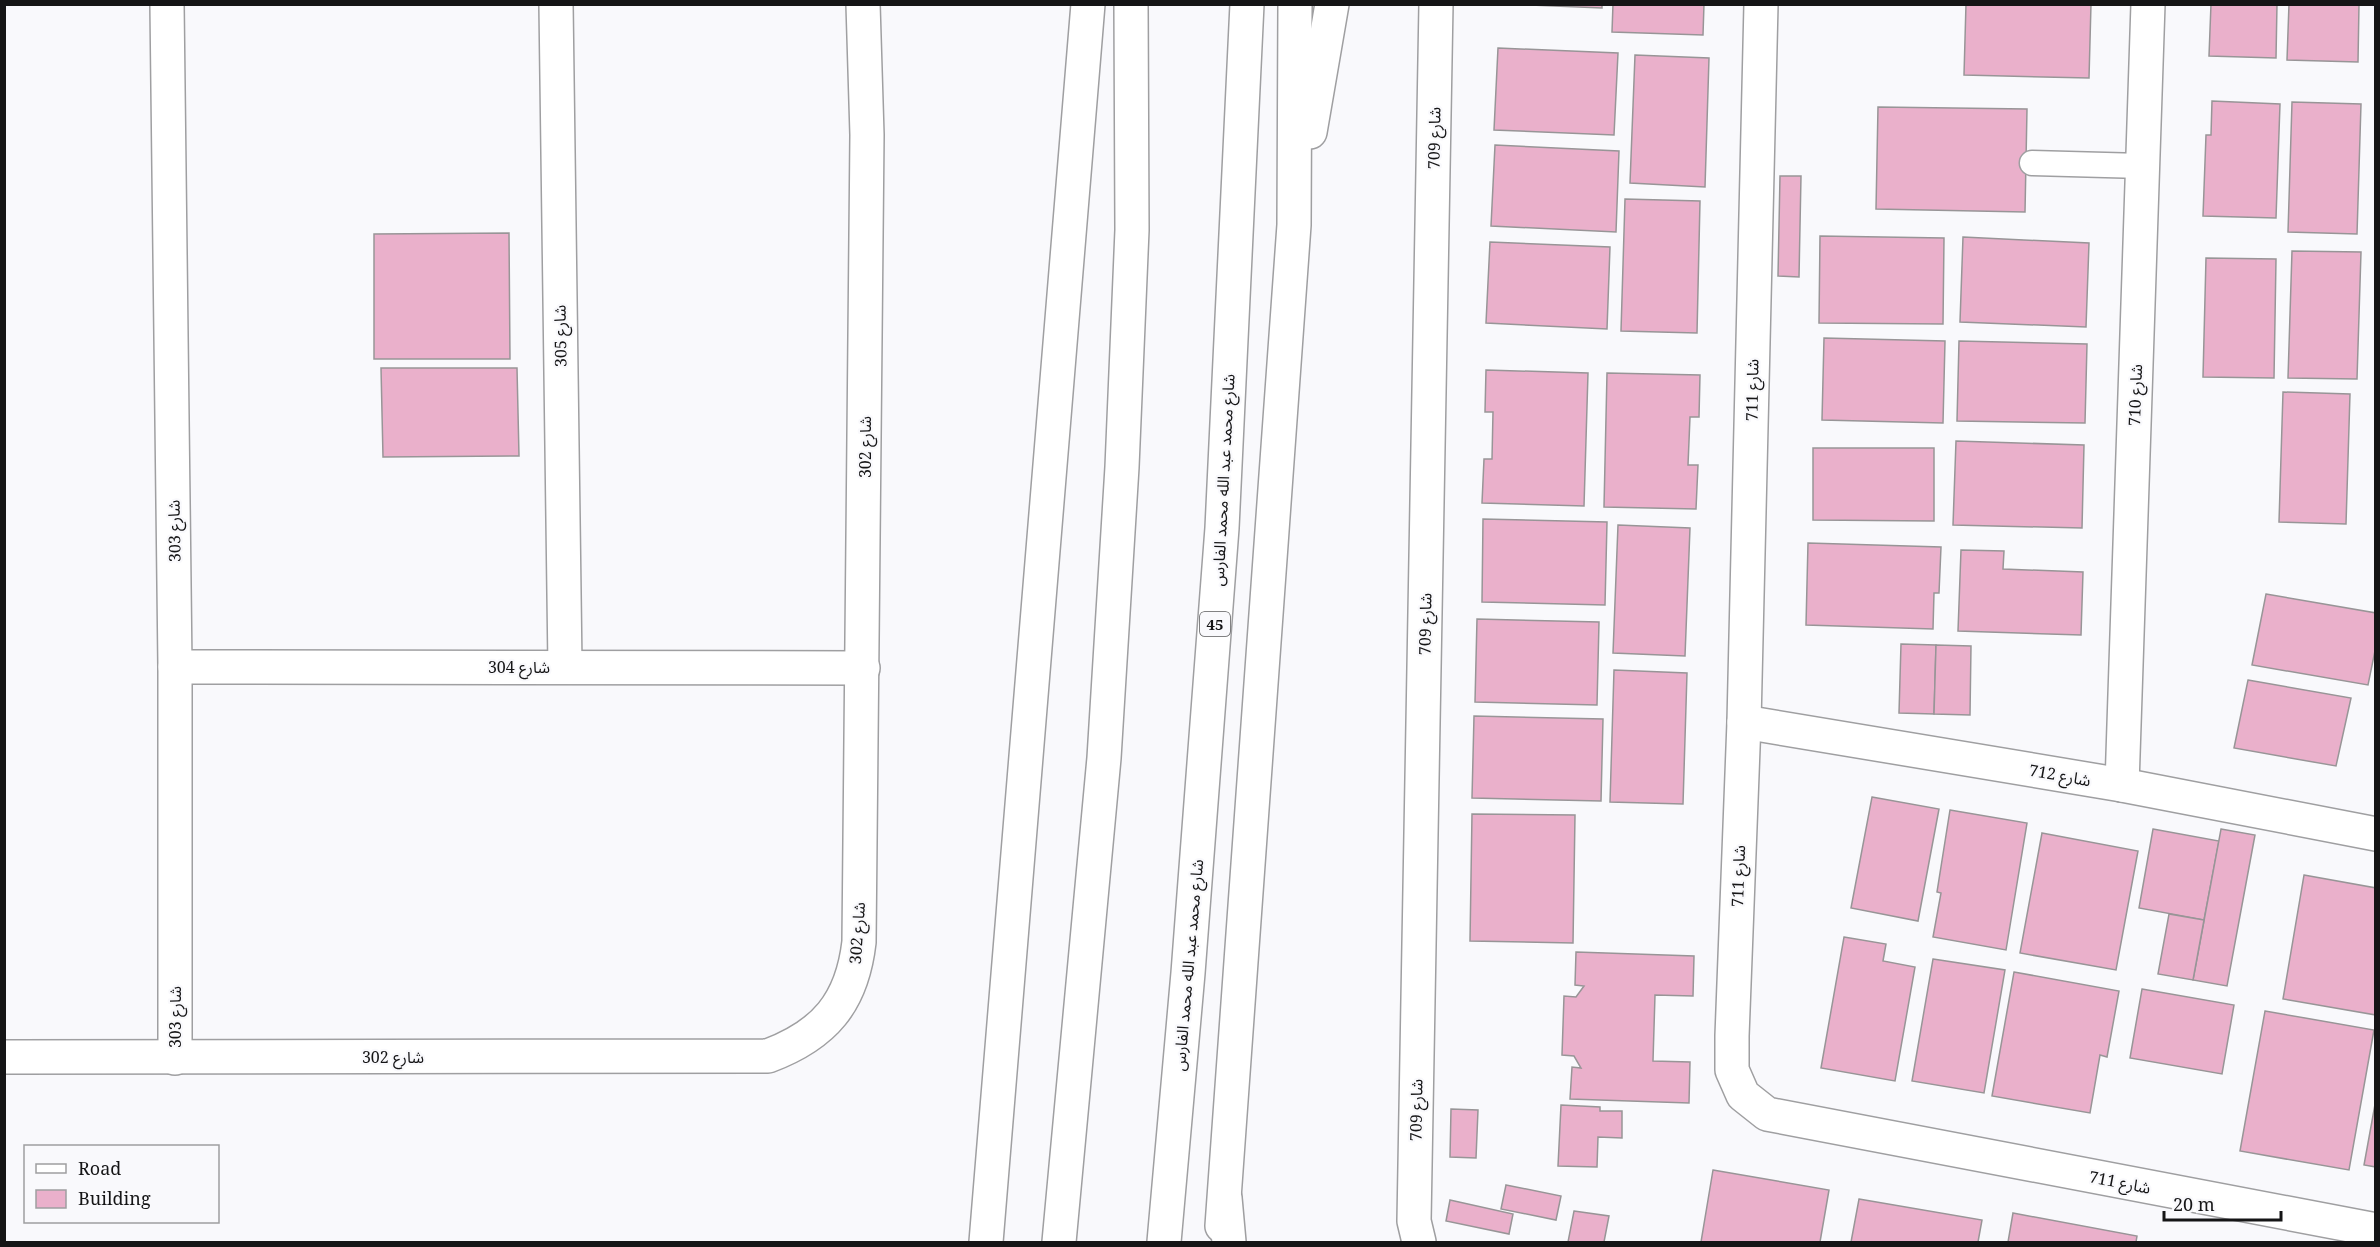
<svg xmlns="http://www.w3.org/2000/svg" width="2380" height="1247" font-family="'Noto Serif','Noto Sans Arabic',serif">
<rect width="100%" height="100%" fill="#f9f9fc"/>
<g fill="#eab0cb" stroke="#989597" stroke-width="1.5">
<polygon points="1506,4 1602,4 1602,8"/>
<polygon points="1613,4 1704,4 1703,35 1612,32"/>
<polygon points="1966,4 2091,4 2089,78 1964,75"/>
<polygon points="2211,4 2277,4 2276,58 2209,56"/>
<polygon points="2289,4 2359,4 2358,62 2287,60"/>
<polygon points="1498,48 1618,53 1614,135 1494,130"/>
<polygon points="1635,55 1709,58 1705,187 1630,183"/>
<polygon points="2212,101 2280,104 2276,218 2203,216 2206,135 2211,135"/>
<polygon points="2292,102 2361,104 2357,234 2288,232"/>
<polygon points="1878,107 2027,109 2025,212 1876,209"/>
<polygon points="1495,145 1619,151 1616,232 1491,226"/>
<polygon points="1780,176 1801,176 1799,277 1778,276"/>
<polygon points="1625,199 1700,201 1697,333 1621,331"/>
<polygon points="509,233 510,359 374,359 374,234"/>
<polygon points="1820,236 1944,238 1943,324 1819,323"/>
<polygon points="1963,237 2089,243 2086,327 1960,322"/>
<polygon points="1490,242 1610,247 1607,329 1486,323"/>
<polygon points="2292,251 2361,252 2357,379 2288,378"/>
<polygon points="2206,258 2276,259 2274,378 2203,377"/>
<polygon points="1824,338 1945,341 1943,423 1822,420"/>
<polygon points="1959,341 2087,344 2085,423 1957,421"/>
<polygon points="381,368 517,368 519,456 383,457"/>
<polygon points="1486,370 1588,373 1584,506 1482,503 1484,459 1492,459 1493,412 1485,412"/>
<polygon points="1607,373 1700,375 1699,417 1690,417 1688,465 1698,465 1696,509 1604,507"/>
<polygon points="2283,392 2350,394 2346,524 2279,522"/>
<polygon points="1956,441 2084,445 2082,528 1953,525"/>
<polygon points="1813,448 1934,448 1934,521 1813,520"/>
<polygon points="1483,519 1607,522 1605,605 1482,602"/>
<polygon points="1618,525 1690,528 1685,656 1613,653"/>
<polygon points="1808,543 1941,547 1939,593 1934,593 1933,629 1806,625"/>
<polygon points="1961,550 2004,551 2003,569 2083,572 2081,635 1958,631"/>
<polygon points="2266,594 2376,613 2376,646 2368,685 2252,665"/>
<polygon points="1477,619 1599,622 1597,705 1475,702"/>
<polygon points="1901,644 1936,645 1934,714 1899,713"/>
<polygon points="1936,645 1971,646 1970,715 1934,714"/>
<polygon points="1614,670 1687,673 1683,804 1610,802"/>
<polygon points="2248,680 2351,698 2336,766 2234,748"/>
<polygon points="1474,716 1603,719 1601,801 1472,798"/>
<polygon points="1872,797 1939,809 1918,921 1851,908"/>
<polygon points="1950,810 2027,823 2006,950 1933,937 1941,893 1937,892"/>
<polygon points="1472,814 1575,815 1573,943 1470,941"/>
<polygon points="2153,829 2219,841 2204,920 2139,908"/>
<polygon points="2221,829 2255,835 2227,986 2193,980"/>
<polygon points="2042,833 2138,851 2116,970 2020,953"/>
<polygon points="2304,875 2376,888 2376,1015 2283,999"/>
<polygon points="2169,914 2204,920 2193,980 2158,974"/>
<polygon points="1844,937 1886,944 1883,961 1915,967 1895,1081 1821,1068"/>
<polygon points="1576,952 1694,956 1693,996 1655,995 1653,1061 1690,1062 1689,1103 1570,1099 1572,1067 1581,1068 1574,1056 1562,1055 1564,996 1576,997 1584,986 1575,985"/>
<polygon points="1933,959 2005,970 1984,1093 1912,1081"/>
<polygon points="2014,972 2119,991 2107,1057 2100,1055 2090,1113 1992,1096"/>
<polygon points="2142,989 2234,1005 2222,1074 2130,1058"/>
<polygon points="2265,1011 2374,1030 2349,1170 2240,1151"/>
<polygon points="2376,1099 2376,1167 2364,1165"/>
<polygon points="1561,1105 1600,1107 1600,1111 1622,1111 1622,1138 1598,1137 1597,1167 1558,1166"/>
<polygon points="1451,1109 1478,1110 1476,1158 1450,1157"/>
<polygon points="1713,1170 1829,1190 1820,1242 1701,1242"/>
<polygon points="1506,1185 1561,1196 1556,1220 1501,1209"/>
<polygon points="1859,1199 1982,1220 1978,1242 1851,1242"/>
<polygon points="1450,1200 1513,1214 1509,1234 1446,1221"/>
<polygon points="1574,1211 1609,1216 1604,1242 1568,1242"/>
<polygon points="2013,1213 2137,1236 2136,1242 2008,1242"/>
</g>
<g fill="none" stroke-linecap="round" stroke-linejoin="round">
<defs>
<polyline id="service" points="2032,163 2142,166"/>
<g id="minor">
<polyline points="167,4 175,667 175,1058"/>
<polyline points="556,4 565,667"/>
<polyline points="1761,4 1744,722 1732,1036 1732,1070 1743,1095 1767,1114 2376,1230"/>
<polyline points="175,667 863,668"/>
<polyline points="1744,722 2122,785 2376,834"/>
<polyline points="2122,785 2148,4"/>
<path d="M4 1057 768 1056C824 1035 852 1003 859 942L867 135 863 4"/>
<polyline points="1419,1242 1414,1221 1436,4"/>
</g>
<g id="tertiary">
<polyline points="1310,132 1332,4"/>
<polyline points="1222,1226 1294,225 1295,4"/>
<polyline points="986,1242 1088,4"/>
</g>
<polyline id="secondary" points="1225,1198 1229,1242"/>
<g id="primary">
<polyline points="1059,1242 1104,758 1122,467 1132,230 1131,4"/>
<polyline points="1164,1242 1188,973 1222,528 1247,4"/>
</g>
</defs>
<use href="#service" stroke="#9f9fa1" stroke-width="27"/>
<use href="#minor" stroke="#9f9fa1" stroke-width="36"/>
<use href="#tertiary" stroke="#9f9fa1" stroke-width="36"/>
<use href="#secondary" stroke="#9f9fa1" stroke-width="36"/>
<use href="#primary" stroke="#9f9fa1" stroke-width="36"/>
<use href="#service" stroke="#fff" stroke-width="24"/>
<use href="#minor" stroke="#fff" stroke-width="33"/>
<use href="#tertiary" stroke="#fff" stroke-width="33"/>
<use href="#secondary" stroke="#fff" stroke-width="33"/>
<use href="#primary" stroke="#fff" stroke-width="33"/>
</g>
<g text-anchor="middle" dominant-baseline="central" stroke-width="4.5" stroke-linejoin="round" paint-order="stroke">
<rect fill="#f9f9fc" stroke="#59595b" stroke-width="1.5" x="1200" y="612" width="30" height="24" rx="4.5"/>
<g font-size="15" font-weight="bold" fill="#151516">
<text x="1215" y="624">45</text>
</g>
<g font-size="16" fill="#151516" stroke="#f9f9fc">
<text transform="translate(1434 138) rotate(-89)">شارع 709</text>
<text transform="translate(560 336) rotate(-91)">شارع 305</text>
<text transform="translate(1752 390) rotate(-89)">شارع 711</text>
<text transform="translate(2135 395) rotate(-88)">شارع 710</text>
<text transform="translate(865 447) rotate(-90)">شارع 302</text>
<text transform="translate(1223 480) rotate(-87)">شارع محمد عبد الله محمد الفارس</text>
<text transform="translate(174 531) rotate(-91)">شارع 303</text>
<text transform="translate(1425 624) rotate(-89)">شارع 709</text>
<text x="519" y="667">شارع 304</text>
<text transform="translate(2060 775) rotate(10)">شارع 712</text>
<text transform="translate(1738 876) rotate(-88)">شارع 711</text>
<text transform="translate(857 933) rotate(-86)">شارع 302</text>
<text transform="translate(1188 965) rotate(-85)">شارع محمد عبد الله محمد الفارس</text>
<text transform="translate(175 1017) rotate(-90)">شارع 303</text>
<text x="393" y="1057">شارع 302</text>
<text transform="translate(1416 1110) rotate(-89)">شارع 709</text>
<text transform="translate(2120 1182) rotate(11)">شارع 711</text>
</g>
</g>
<rect width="2380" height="1247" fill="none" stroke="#151516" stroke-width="12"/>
<rect x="24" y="1145" width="195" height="78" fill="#f9f9fc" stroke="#9e9ea0" stroke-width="1.5"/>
<rect x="36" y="1164" width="30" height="9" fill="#ffffff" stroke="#9e9ea0" stroke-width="1.5"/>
<text x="78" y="1175" font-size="18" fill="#151516">Road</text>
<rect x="36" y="1190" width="30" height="18" fill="#eab0cb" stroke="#9e9ea0" stroke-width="1.5"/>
<text x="78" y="1205" font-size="18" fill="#151516">Building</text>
<path d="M2164 1211v9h117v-9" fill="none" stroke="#151516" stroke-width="3"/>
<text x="2173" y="1211" font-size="18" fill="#151516" stroke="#f9f9fc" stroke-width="4.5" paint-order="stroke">20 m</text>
</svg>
